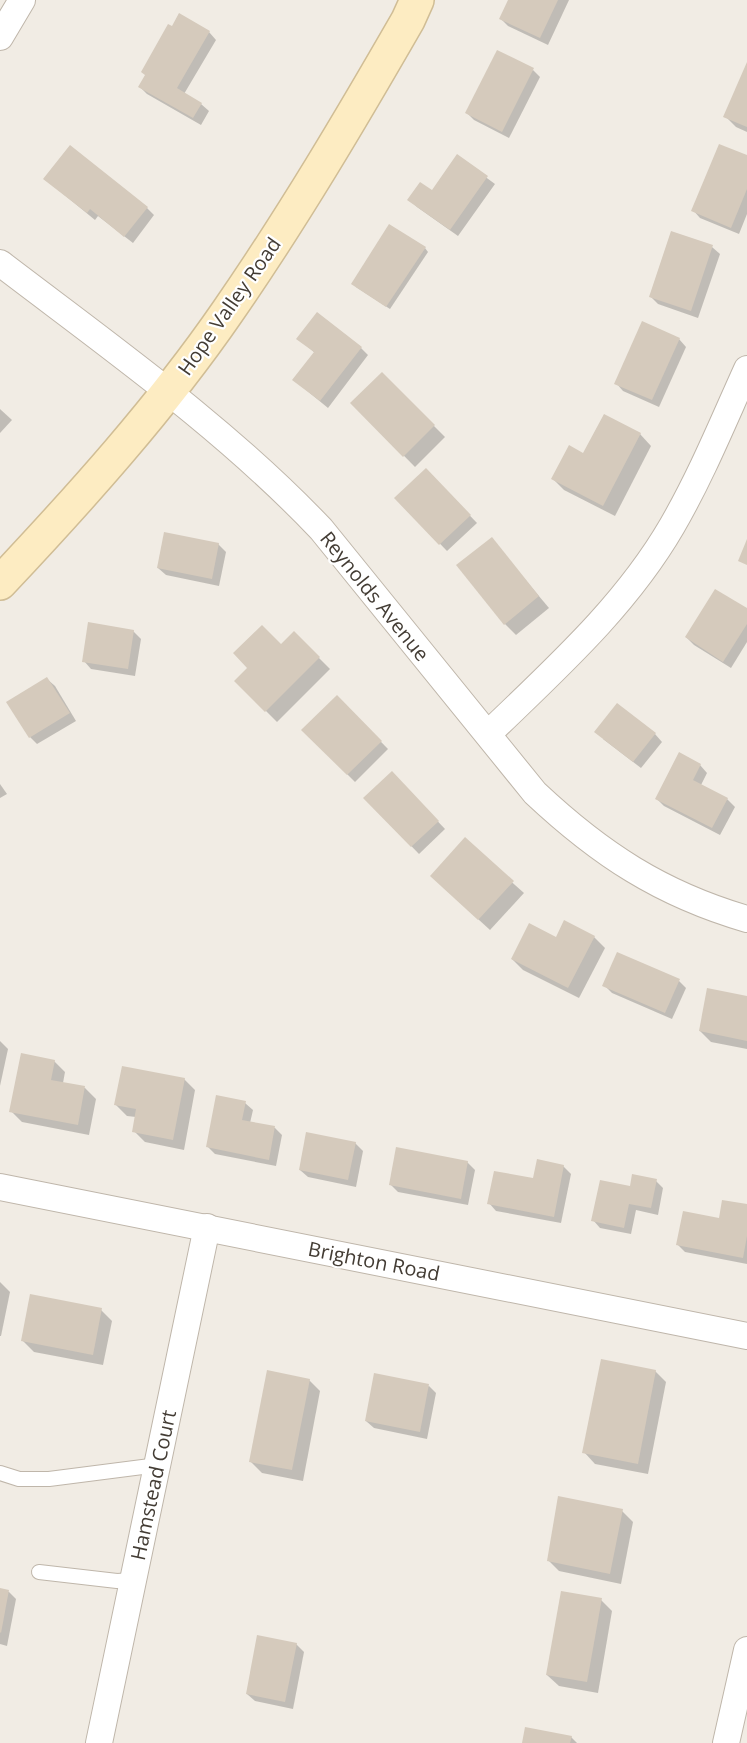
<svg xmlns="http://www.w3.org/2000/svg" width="747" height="1743" font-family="'Open Sans',sans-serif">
<rect width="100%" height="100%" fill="#f1ece4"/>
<g fill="#0003">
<polygon points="510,0 569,0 548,45 508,26 501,19"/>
<polygon points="209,32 216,40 184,94 201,104 209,111 201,125 147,94 140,87"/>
<polygon points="747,66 747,132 736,127 725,116"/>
<polygon points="533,70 540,77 509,138 474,120 467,113"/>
<polygon points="457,156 495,184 458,236 417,207 409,199 432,192"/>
<polygon points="747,157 747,214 739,234 700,218 693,210"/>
<polygon points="45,179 147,208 154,215 133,243 98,216 95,220"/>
<polygon points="712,247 720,254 698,318 658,304 651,297"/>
<polygon points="425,248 428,252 390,309 356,287"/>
<polygon points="298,338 361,348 368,355 328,408 294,380 315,353"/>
<polygon points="679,339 686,347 659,407 623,391 616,383"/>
<polygon points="382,374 445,437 415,467 352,403"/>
<polygon points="0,409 12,420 0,433"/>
<polygon points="640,434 651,446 615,516 564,490 553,479"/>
<polygon points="426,470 477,523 447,551 396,498"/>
<polygon points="491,539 549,608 516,635 505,624"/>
<polygon points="218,544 226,552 219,586 166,575 158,568"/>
<polygon points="747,610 747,642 731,668 694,645 686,637"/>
<polygon points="133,631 141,639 135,676 91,669 84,661"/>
<polygon points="294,633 330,669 277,722 236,681 281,646"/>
<polygon points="47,679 55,686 76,721 37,744 30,737"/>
<polygon points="337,697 388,749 355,782 303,730"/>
<polygon points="655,734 662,742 641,768 603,739"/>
<polygon points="700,765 707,773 701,785 727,799 735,807 720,835 664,806 657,799"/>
<polygon points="392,773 445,829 419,854 365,798"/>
<polygon points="0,784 7,794 0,798"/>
<polygon points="465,840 524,893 490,930 443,887"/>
<polygon points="594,937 605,948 579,998 523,970 512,959"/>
<polygon points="679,981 686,988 672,1019 612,993 604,985"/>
<polygon points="747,998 747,1049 711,1042 700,1031"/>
<polygon points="0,1041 8,1049 0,1086"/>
<polygon points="54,1061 65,1072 63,1083 85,1088 96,1099 89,1135 22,1122 11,1111"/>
<polygon points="184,1079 195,1090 184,1150 145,1142 134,1131 136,1117 127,1116 116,1105"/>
<polygon points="245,1103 253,1110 250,1123 275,1128 282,1135 276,1166 215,1154 208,1147"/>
<polygon points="355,1143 363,1151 356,1187 308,1177 300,1170"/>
<polygon points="467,1162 475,1170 468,1205 398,1192 390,1184"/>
<polygon points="563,1166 571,1174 561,1223 496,1211 489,1203"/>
<polygon points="656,1181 663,1188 658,1215 636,1210 631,1234 600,1228 593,1220 631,1188"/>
<polygon points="747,1206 747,1264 685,1252 678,1245"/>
<polygon points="0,1282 10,1292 1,1336 0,1336"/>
<polygon points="101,1310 112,1321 103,1365 34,1352 23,1341"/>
<polygon points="655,1371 666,1382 648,1474 595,1464 584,1452"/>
<polygon points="309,1380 320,1391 303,1481 262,1473 251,1462"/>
<polygon points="429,1386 436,1393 427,1439 374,1428 366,1421"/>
<polygon points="622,1511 633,1522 621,1584 559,1571 548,1560"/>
<polygon points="0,1590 9,1592 16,1599 7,1646 0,1644"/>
<polygon points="601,1600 612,1611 598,1693 559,1686 547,1675"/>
<polygon points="296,1644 304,1652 293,1709 255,1701 247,1694"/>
<polygon points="571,1737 577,1743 524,1743"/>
</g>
<g fill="#d5cabc">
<polygon points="508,0 558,0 540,38 499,19"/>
<polygon points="179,13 210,31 177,88 202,103 193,118 138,87 145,75 141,72 168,24 172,26"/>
<polygon points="497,50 534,68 502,132 465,113"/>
<polygon points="747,62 747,127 723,117"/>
<polygon points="719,144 747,155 747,189 731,228 691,211"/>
<polygon points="70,145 148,207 124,237 90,209 87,213 43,179"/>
<polygon points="457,154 488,176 450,230 407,200 420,182 432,190"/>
<polygon points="389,224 426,247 386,307 351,284"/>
<polygon points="671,231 713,245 691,311 649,297"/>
<polygon points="317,312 362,347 320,401 292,380 314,352 296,339"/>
<polygon points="642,321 680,338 652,400 614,384"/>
<polygon points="382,372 435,425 403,457 350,403"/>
<polygon points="604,414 641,433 603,506 551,479 569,445 583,453"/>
<polygon points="426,468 471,515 439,545 394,498"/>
<polygon points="164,532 219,543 212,579 157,568"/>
<polygon points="492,537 539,596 504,625 456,565"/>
<polygon points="747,539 747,565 738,561"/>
<polygon points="715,589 747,608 747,624 723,662 685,637"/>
<polygon points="88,622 134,630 128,669 82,662"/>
<polygon points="262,625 281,644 294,631 320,657 265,712 234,681 247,668 233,653"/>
<polygon points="47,677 70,713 29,738 6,702"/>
<polygon points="337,695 382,741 347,775 301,730"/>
<polygon points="617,703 656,733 633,762 594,732"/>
<polygon points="679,752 701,764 693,780 728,798 712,828 655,799"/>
<polygon points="392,771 439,821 411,847 363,798"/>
<polygon points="465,837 514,881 478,920 430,876"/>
<polygon points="564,920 595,936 568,988 511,959 529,923 556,937"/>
<polygon points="617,952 680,979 665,1013 602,986"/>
<polygon points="707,988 747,996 747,1041 699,1031"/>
<polygon points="21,1053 55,1060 51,1080 85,1086 78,1125 9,1112"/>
<polygon points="122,1066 185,1078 173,1140 132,1132 136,1109 114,1105"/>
<polygon points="216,1095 246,1101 242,1120 275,1126 269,1160 206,1147"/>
<polygon points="306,1132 356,1142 348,1180 299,1170"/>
<polygon points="396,1147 468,1161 461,1199 389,1185"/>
<polygon points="537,1159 564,1165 554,1217 487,1204 494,1171 533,1178"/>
<polygon points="632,1174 657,1179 651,1208 629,1204 624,1228 591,1221 600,1180 630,1186"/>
<polygon points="722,1200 747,1204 747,1236 743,1258 676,1245 683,1211 719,1218"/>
<polygon points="30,1294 102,1308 93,1355 21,1341"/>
<polygon points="601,1359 656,1370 638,1464 582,1453"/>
<polygon points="267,1370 310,1379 292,1470 249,1462"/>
<polygon points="374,1373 429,1384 420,1432 365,1421"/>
<polygon points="558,1496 623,1509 610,1574 547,1561"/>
<polygon points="0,1588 9,1590 1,1633 0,1632"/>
<polygon points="561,1591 602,1598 587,1682 546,1675"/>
<polygon points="257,1635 297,1643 285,1702 246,1694"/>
<polygon points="525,1727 572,1736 570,1743 522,1743"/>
</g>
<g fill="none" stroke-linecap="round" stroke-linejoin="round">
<defs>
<g id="service">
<polyline points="0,1473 19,1479 49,1479 158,1465"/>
<polyline points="39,1572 117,1581 133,1580"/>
</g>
<g id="minor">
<polyline points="0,37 22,0"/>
<path d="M0 263C110 347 225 428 321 529L535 793C600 854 661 894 747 919"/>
<path d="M488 734C554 670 625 607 672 526 701 476 723 422 747 369"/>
<polyline points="0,1187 747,1336"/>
<polyline points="99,1743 207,1227"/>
<polyline points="726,1743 747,1650"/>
</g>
<path id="secondary" d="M0 583C80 498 162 407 228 311 293 217 351 119 408 20L417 0"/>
</defs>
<use href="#service" stroke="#bfb6aa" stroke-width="16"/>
<use href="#minor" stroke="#bfb6aa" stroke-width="28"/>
<use href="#secondary" stroke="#d0bd95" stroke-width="36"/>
<use href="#service" stroke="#fff" stroke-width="14"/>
<use href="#minor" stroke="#fff" stroke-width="26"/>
<use href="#secondary" stroke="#fdecc2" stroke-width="33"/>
</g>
<g text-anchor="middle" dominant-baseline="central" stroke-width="4.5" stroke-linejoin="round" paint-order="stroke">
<g font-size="20" fill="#433c34" stroke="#fff">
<text transform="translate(229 306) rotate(-55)">Hope Valley Road</text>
<text transform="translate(375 596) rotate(51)">Reynolds Avenue</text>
<text transform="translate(374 1261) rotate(11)">Brighton Road</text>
<text transform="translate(153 1485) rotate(-78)">Hamstead Court</text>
</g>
</g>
</svg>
